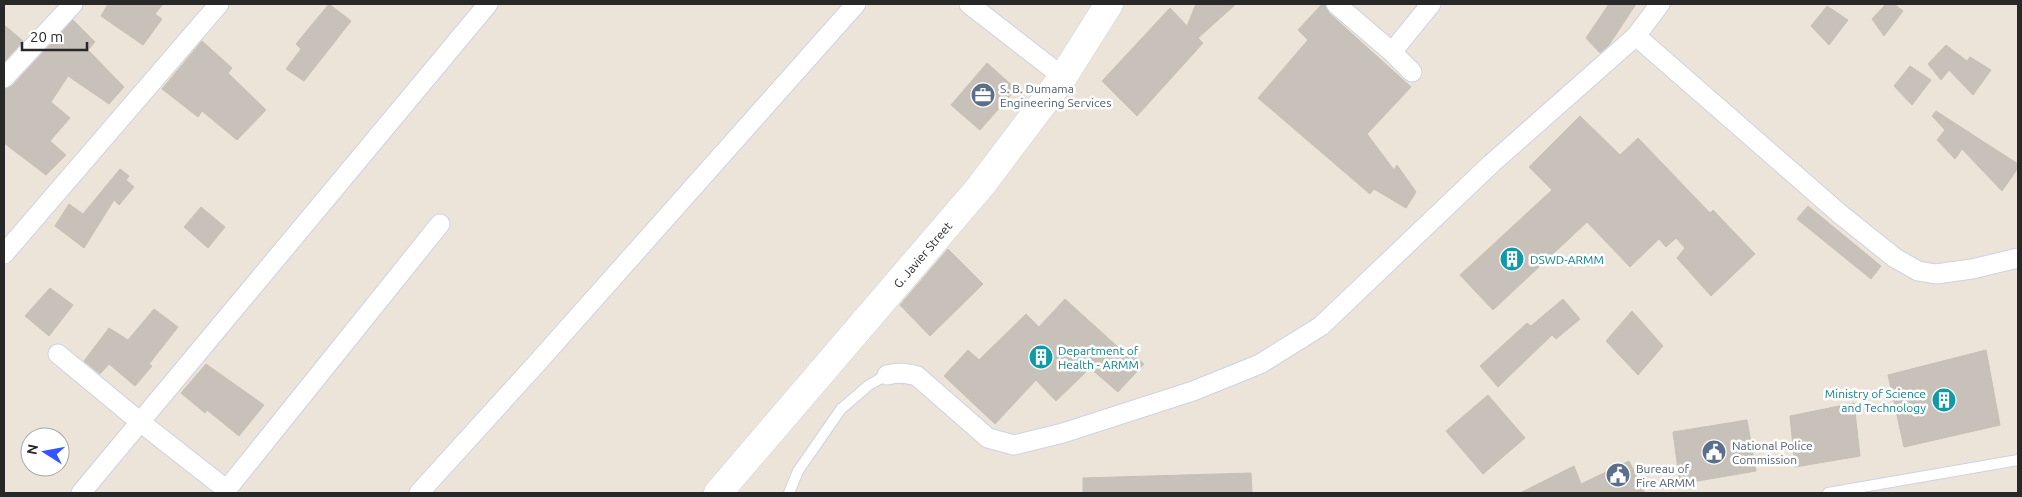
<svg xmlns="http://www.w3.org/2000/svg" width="2022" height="497" font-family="Ubuntu,sans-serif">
<rect width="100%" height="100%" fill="#ece4d9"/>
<g fill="#c7c1b9" stroke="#c7c0b3">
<polygon points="108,4 163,4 155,14 162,19 143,45 101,16"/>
<polygon points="329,4 351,21 304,81 286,69 301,49 296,44"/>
<polygon points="1196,4 1236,4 1198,38 1203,43 1137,116 1102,81 1170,8 1187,26"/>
<polygon points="1322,4 1325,4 1329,13 1411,87 1367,134 1394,170 1397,165 1416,192 1406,208 1374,189 1370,194 1258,98 1308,40 1298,30"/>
<polygon points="1609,4 1636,4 1609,45 1600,53 1586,38"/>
<polygon points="1886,4 1894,4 1903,11 1884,36 1872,19"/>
<polygon points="1827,6 1848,20 1829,45 1811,26"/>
<polygon points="73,20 95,42 88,50 124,87 109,104 68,76 51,102 70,118 50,141 66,155 46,175 4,143 4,89 12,86"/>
<polygon points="4,25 23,41 4,62"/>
<polygon points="202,41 232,68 228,73 266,110 237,140 202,111 198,117 162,89"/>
<polygon points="1946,45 1967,61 1970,57 1991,70 1973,95 1949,70 1941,80 1928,64"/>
<polygon points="987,63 1016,89 980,130 951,105"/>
<polygon points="1910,66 1931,80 1912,105 1894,86"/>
<polygon points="1936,111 2018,164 2018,168 2002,191 1962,149 1955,159 1937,140 1945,130 1932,116"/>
<polygon points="1580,116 1620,155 1638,138 1710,213 1713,210 1755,254 1711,296 1677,258 1685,248 1676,238 1666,247 1659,239 1630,267 1587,222 1493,310 1460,275 1552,190 1529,167"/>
<polygon points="120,169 129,176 126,180 134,187 119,205 114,200 84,248 55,226 69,204 83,214"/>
<polygon points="1808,206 1881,266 1871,279 1797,219"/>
<polygon points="201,207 225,227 208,248 184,227"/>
<polygon points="948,249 983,284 930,336 900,305"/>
<polygon points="50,288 73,305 49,336 25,316"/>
<polygon points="1065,299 1119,348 1122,345 1144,364 1118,392 1090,368 1056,401 1036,380 995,424 944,376 968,350 979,360 1026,314 1039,327"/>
<polygon points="1563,299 1580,319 1556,339 1552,335 1498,387 1480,366 1527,323 1531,326"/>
<polygon points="154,309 178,327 149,364 152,366 135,386 109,364 100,374 84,361 109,328 128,340"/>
<polygon points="1632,311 1663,346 1638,375 1606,341"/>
<polygon points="1986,350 2000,425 1904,447 1888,375"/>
<polygon points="206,364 264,405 239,436 207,410 205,413 181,393"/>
<polygon points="1488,395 1525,438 1483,474 1446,431"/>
<polygon points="1854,403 1860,456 1795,467 1790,416"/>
<polygon points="1747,420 1756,471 1680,484 1673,432"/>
<polygon points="1629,461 1645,493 1520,493 1574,466 1581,484"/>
<polygon points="1251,473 1252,493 1083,493 1083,478"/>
</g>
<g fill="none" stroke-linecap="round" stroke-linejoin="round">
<defs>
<g id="lane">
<polyline points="789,493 798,471 841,409 869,385 887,375"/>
<polyline points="1828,493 2018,460"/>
</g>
<g id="street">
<polyline points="969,4 1063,77"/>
<polyline points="1336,4 1392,52 1412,72"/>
<polyline points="1636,36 1660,4"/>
<polyline points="1392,52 1431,4"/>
<polyline points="4,78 73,4"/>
<polyline points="4,254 219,4"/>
<polyline points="58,354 139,421 227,490"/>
<path d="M887 375C898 372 906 373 917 376L988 438 1014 445 1063 433 1193 391 1260 364 1321 326 1491 164 1636 36 1840 214 1895 258 1918 271 1936 274 1972 269 2018 258"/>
<polyline points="81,493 488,4"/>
<polyline points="224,493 440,224"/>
<polyline points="419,493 537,363 856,4"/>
</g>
<g id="secondary">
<path id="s1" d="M718 493 980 187 1063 77 1109 4"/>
</g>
</defs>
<use href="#lane" stroke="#ced2e2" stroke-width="12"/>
<use href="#street" stroke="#ced2e2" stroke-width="21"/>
<use href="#secondary" stroke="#ced2e2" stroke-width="29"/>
<use href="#lane" stroke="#fff" stroke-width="10"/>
<use href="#street" stroke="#fff" stroke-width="19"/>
<use href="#secondary" stroke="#fff" stroke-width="28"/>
</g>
<defs>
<symbol id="office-disc" viewBox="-11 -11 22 22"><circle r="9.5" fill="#5c6f8a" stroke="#fff"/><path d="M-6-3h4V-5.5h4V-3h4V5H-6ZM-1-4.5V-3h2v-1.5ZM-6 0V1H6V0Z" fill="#fff"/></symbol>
<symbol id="building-disc" viewBox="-11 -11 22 22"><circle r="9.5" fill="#0f9aa8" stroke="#fff"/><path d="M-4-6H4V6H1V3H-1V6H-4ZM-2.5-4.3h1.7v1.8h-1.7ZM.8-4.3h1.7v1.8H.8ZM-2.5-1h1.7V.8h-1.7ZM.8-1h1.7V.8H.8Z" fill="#fff"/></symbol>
<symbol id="civic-disc" viewBox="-11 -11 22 22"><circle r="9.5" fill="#5c6f8a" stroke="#fff"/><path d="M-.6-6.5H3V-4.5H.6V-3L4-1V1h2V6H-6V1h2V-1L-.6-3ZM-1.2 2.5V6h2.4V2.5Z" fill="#fff"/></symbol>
</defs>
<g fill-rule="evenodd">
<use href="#office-disc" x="969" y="81" width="28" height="28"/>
<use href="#building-disc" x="1498" y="245" width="28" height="28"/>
<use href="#building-disc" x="1027" y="343" width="28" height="28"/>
<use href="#building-disc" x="1930" y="386" width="28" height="28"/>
<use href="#civic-disc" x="1700" y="438" width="28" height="28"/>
<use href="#civic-disc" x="1604" y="461" width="28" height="28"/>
</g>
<g text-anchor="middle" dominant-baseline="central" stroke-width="5" stroke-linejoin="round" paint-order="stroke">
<g font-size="12" fill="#4e5e75" stroke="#fff" text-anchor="start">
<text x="1000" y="88">S. B. Dumama<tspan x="1000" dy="14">Engineering Services</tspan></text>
<text x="1732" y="445">National Police<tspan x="1732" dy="14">Commission</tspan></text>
<text x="1636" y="468">Bureau of<tspan x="1636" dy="14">Fire ARMM</tspan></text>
</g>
<g font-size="12" fill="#282828" stroke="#fff">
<text stroke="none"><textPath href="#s1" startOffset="314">G. Javier Street</textPath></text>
</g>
<g font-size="12" fill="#0d838f" stroke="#fff" text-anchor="start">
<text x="1530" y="259">DSWD-ARMM</text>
<text x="1058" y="350">Department of<tspan x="1058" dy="14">Health - ARMM</tspan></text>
<text x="1926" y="393" text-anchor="end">Ministry of Science<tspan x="1926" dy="14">and Technology</tspan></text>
</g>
</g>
<rect width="2022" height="497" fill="none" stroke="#282828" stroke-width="10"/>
<g transform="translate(45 452) rotate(281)"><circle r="24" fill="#ffffff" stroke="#a9a9a9"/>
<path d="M0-4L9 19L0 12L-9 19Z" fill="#3255ff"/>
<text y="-8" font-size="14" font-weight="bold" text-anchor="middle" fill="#282828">N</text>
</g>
<path d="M22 42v8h65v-8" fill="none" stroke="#282828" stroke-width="2.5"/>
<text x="30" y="42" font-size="15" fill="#282828" stroke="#ffffff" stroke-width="4" paint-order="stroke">20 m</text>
</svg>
